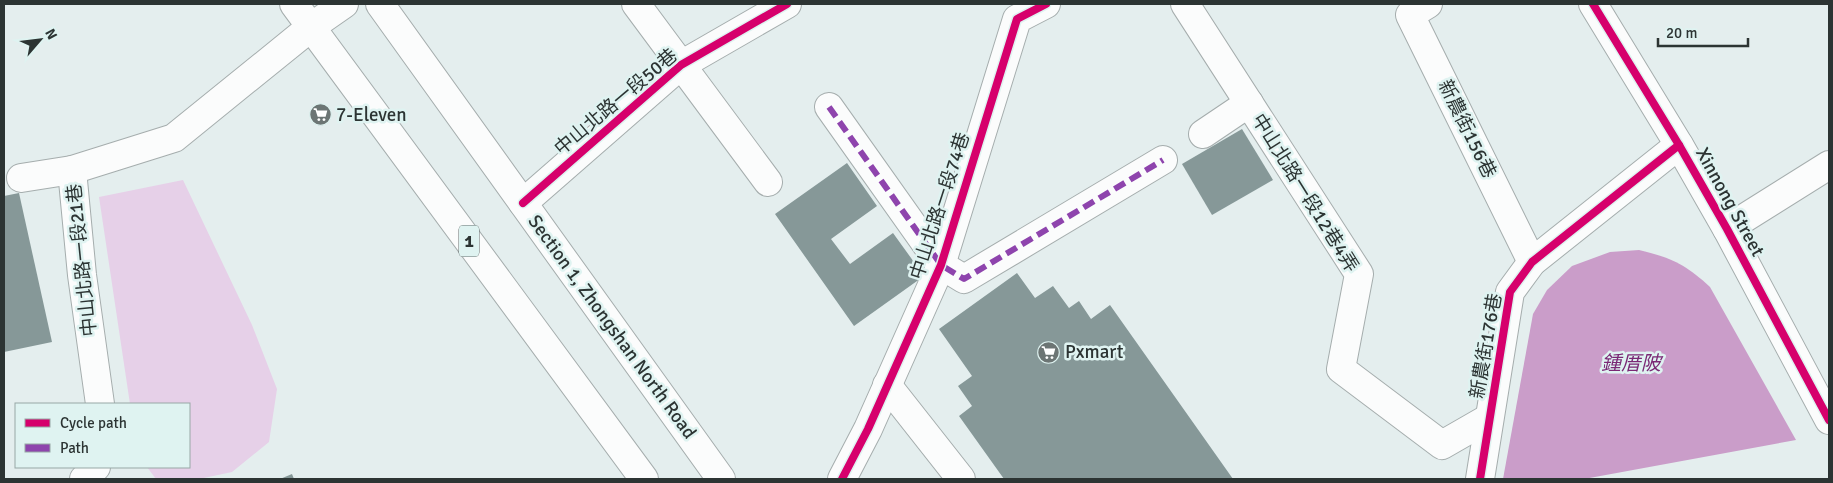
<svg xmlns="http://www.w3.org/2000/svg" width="1833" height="483" font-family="Signika,'Noto Sans TC',sans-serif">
<rect width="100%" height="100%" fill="#e4eeee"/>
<polygon fill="#e6d0e8" points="183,180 252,325 277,389 269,442 232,472 199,479 156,479 147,467 189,467 189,404 130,404 99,197"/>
<path fill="#ca9dc9" d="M1639 250C1672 258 1685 264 1710 287L1796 440 1584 479H1503L1533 314 1547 290 1572 266 1610 252Z"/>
<g fill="#869898">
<polygon points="1242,129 1273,180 1212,215 1182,164"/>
<polygon points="847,163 877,206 831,239 850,264 893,233 924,276 854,326 775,214"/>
<polygon points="19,193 52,342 4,352 4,196"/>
<polygon points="1017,273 1035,298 1053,286 1069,308 1079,301 1091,319 1110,305 1233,479 1004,479 959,416 972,406 958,386 972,376 939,329"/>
<polygon points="292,474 294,479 280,479"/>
</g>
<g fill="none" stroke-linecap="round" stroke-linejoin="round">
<defs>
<g id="minor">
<polyline points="636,4 768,182"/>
<polyline points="1185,4 1359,274 1341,369 1442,445 1489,418"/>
<polyline points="1428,4 1410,15 1532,262"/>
<polyline points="1593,4 1679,145 1727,229 1829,420"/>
<polyline points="829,107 941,265 964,279 1163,160"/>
<polyline points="1203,134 1249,103"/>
<polyline points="21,178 72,170"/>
<polyline points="523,203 681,65 787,4"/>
<polyline points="1727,229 1829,165"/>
<polyline points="887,385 961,479"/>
<polyline points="100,404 82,275 72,170 174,138 311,27 344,4"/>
<polyline points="84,479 96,467"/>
<polyline points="842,479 868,429 941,265 1017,19 1046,4"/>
<polyline points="1480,479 1510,292 1532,262 1679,145"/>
</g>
<g id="major">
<polyline points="294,4 644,479"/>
<polyline points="380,4 721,479"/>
</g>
</defs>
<use href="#minor" stroke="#a5adad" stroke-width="30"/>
<use href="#major" stroke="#a5adad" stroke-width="30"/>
<use href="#minor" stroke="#fbfcfc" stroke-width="28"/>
<use href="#major" stroke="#fbfcfc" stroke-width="28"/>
<polyline stroke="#8e44ad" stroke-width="6" stroke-dasharray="12 6" stroke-linecap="butt" points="829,107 941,265 964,279 1163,160"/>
<defs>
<g id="cycleway">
<polyline points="1593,4 1679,145 1727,229 1829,420"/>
<polyline points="523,203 681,65 787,4"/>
<polyline points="842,479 868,429 941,265 1017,19 1046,4"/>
<polyline points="1480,479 1510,292 1532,262 1679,145"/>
</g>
</defs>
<use href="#cycleway" stroke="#dff3f1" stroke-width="11"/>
<use href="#cycleway" stroke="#d6006c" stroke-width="8"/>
</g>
<defs>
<symbol id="supermarket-disc" viewBox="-11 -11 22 22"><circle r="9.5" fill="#6c7574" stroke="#dff3f1"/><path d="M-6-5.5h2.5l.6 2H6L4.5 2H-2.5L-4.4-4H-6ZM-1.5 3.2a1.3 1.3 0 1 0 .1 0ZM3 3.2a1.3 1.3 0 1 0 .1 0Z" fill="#fff"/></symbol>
</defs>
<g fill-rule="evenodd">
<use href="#supermarket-disc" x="308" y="102" width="25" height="25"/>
<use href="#supermarket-disc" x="1036" y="340" width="25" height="25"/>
</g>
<g text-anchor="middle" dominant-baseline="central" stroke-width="5" stroke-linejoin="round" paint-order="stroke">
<rect fill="#dff3f1" stroke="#626d6c" stroke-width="1" x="459" y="225.5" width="20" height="31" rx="4"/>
<g font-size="18" font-weight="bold" fill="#2c3433">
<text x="469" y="241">1</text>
</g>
<g font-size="19" fill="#2c3433" stroke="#dff3f1">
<text transform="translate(616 102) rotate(-40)">中山北路一段50巷</text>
<text transform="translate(1467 129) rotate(64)">新農街156巷</text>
<text transform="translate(1305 193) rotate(58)">中山北路一段12巷4弄</text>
<text transform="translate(1730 202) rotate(61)">Xinnong Street</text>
<text transform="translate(940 206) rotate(-72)">中山北路一段74巷</text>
<text transform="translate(82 260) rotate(-96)">中山北路一段21巷</text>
<text transform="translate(612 327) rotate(54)">Section 1, Zhongshan North Road</text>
<text transform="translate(1486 346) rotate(-80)">新農街176巷</text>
</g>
<g font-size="19" fill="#2c3433" stroke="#dff3f1" text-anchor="start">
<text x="336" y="115">7-Eleven</text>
<text x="1065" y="352">Pxmart</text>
</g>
<g font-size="20" font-style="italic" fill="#7a2875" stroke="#dff3f1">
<text x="1631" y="363">鍾厝陂</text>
</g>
</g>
<rect width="1833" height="483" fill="none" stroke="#2c3433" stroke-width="10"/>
<rect x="15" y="403" width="175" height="65" fill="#dff3f1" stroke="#97a7a5"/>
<rect x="25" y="419" width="25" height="8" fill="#d6006c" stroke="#97a7a5"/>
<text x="60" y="428" font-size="15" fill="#2c3433">Cycle path</text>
<rect x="25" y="444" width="25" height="8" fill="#8e44ad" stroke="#97a7a5"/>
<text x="60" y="453" font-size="15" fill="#2c3433">Path</text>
<g transform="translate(40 40) rotate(62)" stroke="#dff3f1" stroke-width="4" paint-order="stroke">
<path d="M0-4L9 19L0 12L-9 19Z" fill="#2c3433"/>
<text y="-8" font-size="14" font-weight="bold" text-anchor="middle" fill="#2c3433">N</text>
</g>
<path d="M1658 38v8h90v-8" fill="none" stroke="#2c3433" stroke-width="2.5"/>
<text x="1666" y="38" font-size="15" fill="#2c3433" stroke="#dff3f1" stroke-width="4" paint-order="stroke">20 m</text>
</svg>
